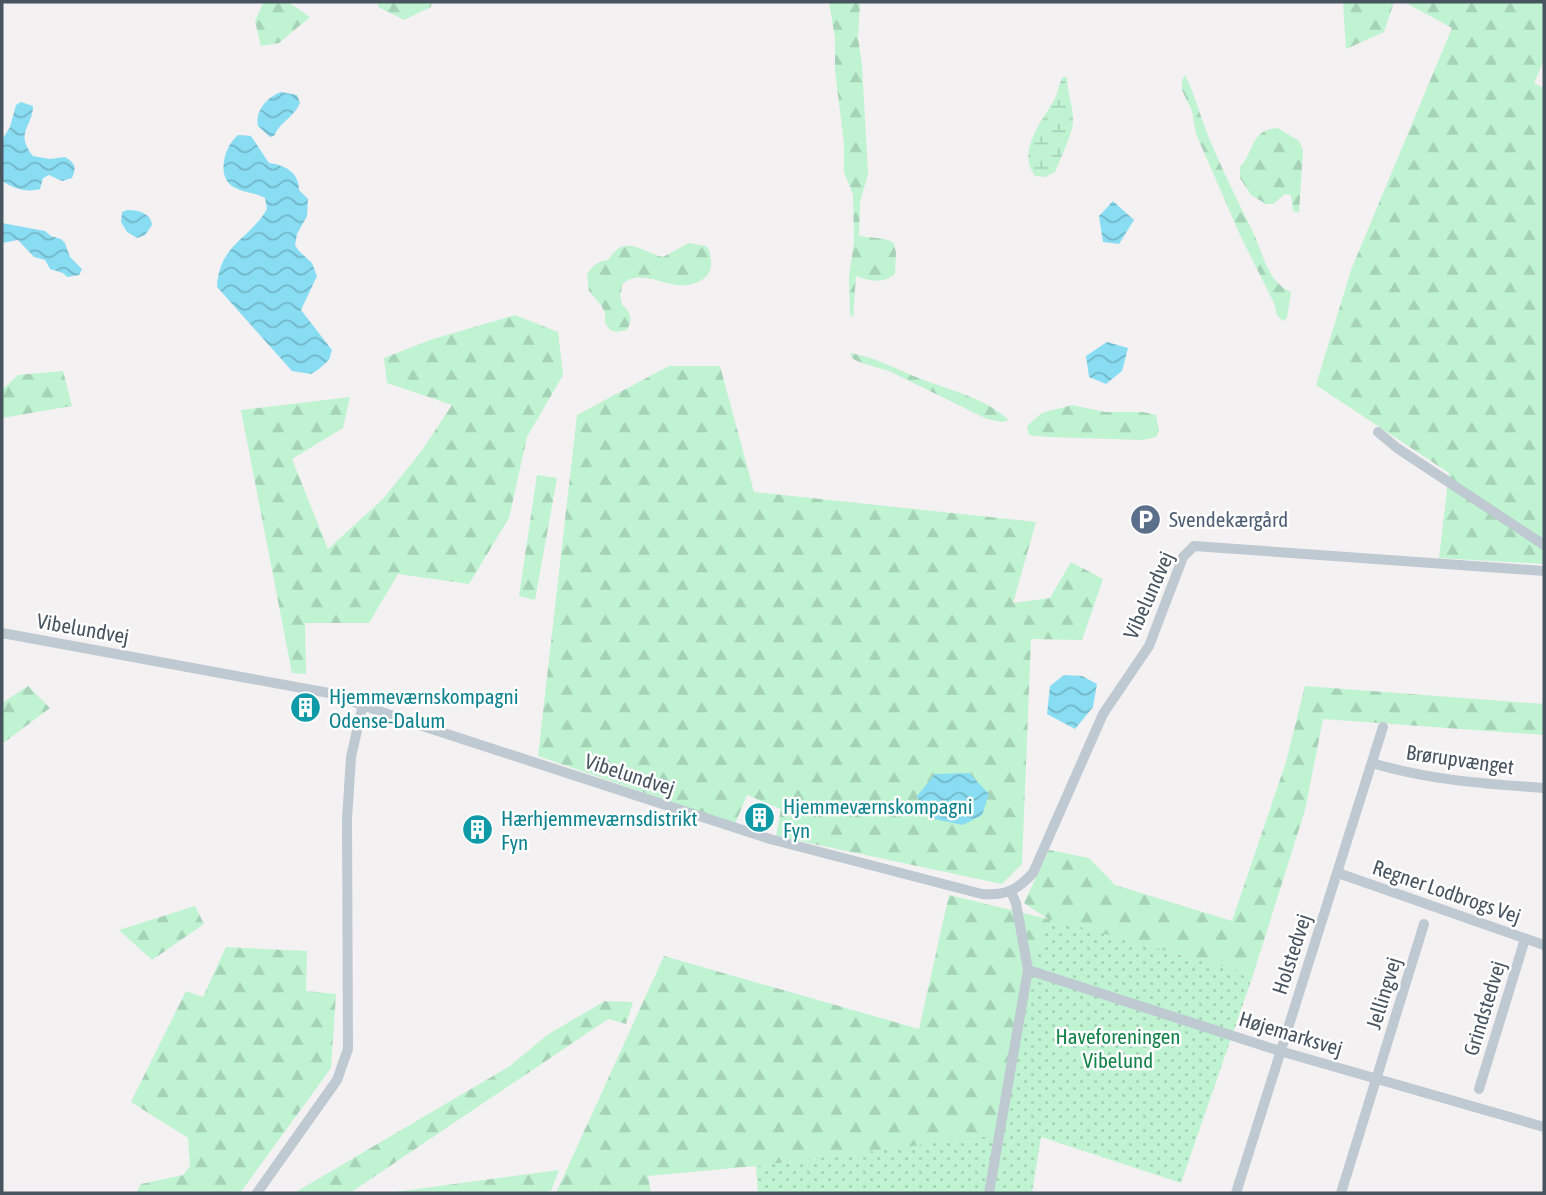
<svg xmlns="http://www.w3.org/2000/svg" width="1546" height="1195" font-family="'Asap Condensed',sans-serif">
<defs>
<pattern id="forest-firs" width="22" height="20" patternUnits="userSpaceOnUse" patternTransform="scale(1.75)"><rect width="22" height="20" fill="#bff3d2"/><path d="M5 1l3.5 6h-7zM16 11l3.5 6h-7z" fill="#a6d2b7"/></pattern>
<pattern id="wetland-marsh" width="20" height="14" patternUnits="userSpaceOnUse" patternTransform="scale(1.75)"><rect width="20" height="14" fill="#bff3d2"/><path d="M1 5h8M5 5V1M11 12h8M15 12V8" fill="none" stroke="#a6d2b7"/></pattern>
<pattern id="park-dots" width="8" height="8" patternUnits="userSpaceOnUse" patternTransform="scale(1.75)"><rect width="8" height="8" fill="#bff3d2"/><path d="M2 2h.1M6 6h.1" fill="none" stroke="#a6d2b7" stroke-width="1.8" stroke-linecap="round"/></pattern>
<pattern id="water-waves" width="16" height="10" patternUnits="userSpaceOnUse" patternTransform="scale(1.75)"><rect width="16" height="10" fill="#89ddf2"/><path d="M0 5q4-4 8 0t8 0" fill="none" stroke="#72b6c7"/></pattern>
</defs>
<rect width="100%" height="100%" fill="#f4f1f2"/>
<g fill="url(#forest-firs)">
<polygon points="266,2 288,2 310,17 279,43 261,46 255,21 263,3"/>
<polygon points="378,2 432,2 431,7 404,20 378,7"/>
<path d="M829 2H860L858 38 862 65 868 174 860 202 859 236 885 239 894 243 896 253 895 274C883 284 869 281 856 276L853 317 850 315 849 277 854 243 853 195 844 172V144L835 71V38Z"/>
<polygon points="1343,2 1394,2 1384,32 1346,49"/>
<polygon points="1404,2 1544,2 1544,60 1534,83 1544,88 1544,564 1439,558 1449,473 1316,385 1351,270 1452,28"/>
<path d="M1185 75C1195 95 1200 115 1208 136 1222 169 1238 202 1254 234 1263 254 1268 283 1291 292L1287 318 1283 321 1277 315 1274 303 1240 235 1196 134 1192 111 1182 90V80Z"/>
<path d="M1278 128 1299 141 1303 150 1299 213 1293 211 1291 195 1285 194 1273 204H1266L1251 195 1240 178V167C1255 152 1249 130 1278 128Z"/>
<path d="M689 243 706 246C711 252 710 254 711 261 713 280 692 287 676 285 658 282 639 271 623 283L620 295 622 305C631 312 633 319 627 330L617 332 610 330 605 323V313L601 305 589 291 587 274C593 266 597 261 608 260 625 233 641 252 663 257Z"/>
<polygon points="515,315 558,332 563,375 527,437 509,518 469,584 398,574 369,623 305,623 306,674 292,673 241,410 350,397 343,428 292,459 328,549 383,499 423,449 452,405 387,383 384,358 430,340"/>
<path d="M850 353C876 357 897 370 921 379 952 391 983 397 1009 420L1002 422 987 419 889 371 862 363 853 359Z"/>
<polygon points="669,366 720,366 754,492 1036,522 1013,603 1050,598 1071,562 1103,579 1082,640 1031,639 1022,864 1002,884 776,836 781,809 747,795 735,824 538,756 577,415"/>
<polygon points="63,371 72,406 2,418 2,390 18,375"/>
<polygon points="1072,405 1105,412 1143,412 1156,415 1159,431 1156,437 1143,440 1048,437 1029,435 1027,426 1042,413"/>
<polygon points="537,475 557,478 535,600 519,596"/>
<polygon points="28,686 50,708 2,744 2,703"/>
<polygon points="1305,686 1544,704 1544,735 1323,719 1305,810 1253,975 1051,920 998,1136 756,1166 648,1176 651,1193 556,1193 664,956 919,1029 949,895 1048,919 1024,903 1049,850 1089,858 1115,885 1232,921 1286,762"/>
<polygon points="195,906 204,924 152,960 119,930"/>
<polygon points="226,947 307,951 306,991 336,994 331,1068 240,1193 136,1193 141,1184 183,1175 190,1166 188,1138 131,1102 186,991 203,997"/>
<polygon points="605,1001 633,1002 626,1024 608,1019 350,1193 294,1193 510,1066 547,1035"/>
<polygon points="559,1170 551,1191 533,1193 387,1193"/>
</g>
<path fill="url(#wetland-marsh)" d="M1063 77H1067C1067 93 1074 108 1073 123 1072 134 1060 160 1055 172L1045 177 1035 176C1016 150 1043 121 1055 98 1059 91 1058 84 1063 77Z"/>
<polygon fill="url(#park-dots)" points="1051,919 1253,975 1181,1183 1041,1137 1032,1193 758,1193 756,1166 998,1135 1023,988"/>
<g fill="url(#water-waves)">
<path d="M281 92 297 95 300 103C294 117 279 123 274 136L270 137 258 126C255 111 267 97 281 92Z"/>
<path d="M21 102 33 106C33 127 14 132 33 156L50 159 65 157C75 163 77 167 72 178L62 181 49 175 43 178 40 189C26 193 13 188 2 181V140L10 127 16 105Z"/>
<path d="M238 135 251 136 269 163C286 165 299 173 299 190L308 199 307 216 297 234 295 245 299 251 312 263 317 276 301 310 332 350 329 360 319 369 311 374 292 371 217 287C219 244 250 239 267 209L265 198C255 192 242 193 232 186 216 175 225 145 238 135Z"/>
<polygon points="1113,201 1134,220 1119,244 1103,242 1099,216"/>
<path d="M127 210C138 210 151 213 152 225L145 235 137 238 127 232 121 222 122 212Z"/>
<polygon points="2,223 45,231 51,236 61,239 65,243 70,257 82,269 79,275 67,277 63,273 50,269 45,260 34,257 18,240 2,243"/>
<polygon points="1107,342 1128,348 1122,371 1106,384 1089,377 1086,356"/>
<polygon points="1064,675 1082,676 1097,684 1093,707 1075,729 1047,714 1050,686"/>
<polygon points="969,773 989,794 982,815 963,825 929,818 917,796 935,774"/>
</g>
<g fill="none" stroke-linecap="round" stroke-linejoin="round">
<g stroke="#bfc9d2" stroke-width="10">
<polyline points="1378,432 1397,448 1544,545"/>
<path d="M2 633 329 693 407 721 770 839 982 894C1006 896 1017 890 1033 873L1103 714 1149 646 1183 557 1194 546 1544 571"/>
<path d="M1372 763C1428 780 1486 784 1544 788"/>
<polyline points="1338,873 1544,945"/>
<polyline points="1028,970 1280,1051 1544,1127"/>
<polyline points="1479,1089 1525,939"/>
<polyline points="257,1193 337,1080 348,1049 347,819 351,757 363,704"/>
<polyline points="989,1193 1028,970 1016,903 1011,892"/>
<polyline points="1236,1193 1383,727"/>
<polyline points="1341,1193 1424,924"/>
</g>
</g>
<defs>
<symbol id="parking-disc" viewBox="-11 -11 22 22"><circle r="9.5" fill="#5c6f8a" stroke="#fff"/><path d="M-3.5-5.5H1a3.5 3.5 0 0 1 0 7H-1V5.5H-3.5ZM-1-3.4V-.6H.8a1.4 1.4 0 0 0 0-2.8Z" fill="#fff"/></symbol>
<symbol id="building-disc" viewBox="-11 -11 22 22"><circle r="9.5" fill="#0f9aa8" stroke="#fff"/><path d="M-4-6H4V6H1V3H-1V6H-4ZM-2.5-4.3h1.7v1.8h-1.7ZM.8-4.3h1.7v1.8H.8ZM-2.5-1h1.7V.8h-1.7ZM.8-1h1.7V.8H.8Z" fill="#fff"/></symbol>
</defs>
<g fill-rule="evenodd">
<use href="#parking-disc" x="1128" y="502" width="35" height="35"/>
<use href="#building-disc" x="288" y="690" width="35" height="35"/>
<use href="#building-disc" x="742" y="800" width="35" height="35"/>
<use href="#building-disc" x="460" y="812" width="35" height="35"/>
</g>
<g text-anchor="middle" dominant-baseline="central" stroke-width="5" stroke-linejoin="round" paint-order="stroke">
<g font-size="21" fill="#4e5e75" stroke="#fff" text-anchor="start">
<text x="1169" y="519">Svendekærgård</text>
</g>
<g font-size="21" fill="#485561" stroke="#fff">
<text transform="translate(1148 595) rotate(-66)">Vibelundvej</text>
<text transform="translate(83 628) rotate(10)">Vibelundvej</text>
<text transform="translate(1460 759) rotate(8)">Brørupvænget</text>
<text transform="translate(630 774) rotate(18)">Vibelundvej</text>
<text transform="translate(1447 891) rotate(19)">Regner Lodbrogs Vej</text>
<text transform="translate(1291 954) rotate(-72)">Holstedvej</text>
<text transform="translate(1383 993) rotate(-73)">Jellingvej</text>
<text transform="translate(1484 1008) rotate(-73)">Grindstedvej</text>
<text transform="translate(1291 1033) rotate(17)">Højemarksvej</text>
</g>
<g font-size="21" fill="#0d838f" stroke="#fff" text-anchor="start">
<text x="329" y="696">Hjemmeværnskompagni<tspan x="329" dy="24">Odense-Dalum</tspan></text>
<text x="783" y="806">Hjemmeværnskompagni<tspan x="783" dy="24">Fyn</tspan></text>
<text x="501" y="818">Hærhjemmeværnsdistrikt<tspan x="501" dy="24">Fyn</tspan></text>
</g>
<g font-size="21" fill="#128349" stroke="#fff">
<text x="1118" y="1036">Haveforeningen<tspan x="1118" dy="24">Vibelund</tspan></text>
</g>
</g>
<rect width="1546" height="1195" fill="none" stroke="#485561" stroke-width="7"/>
</svg>
